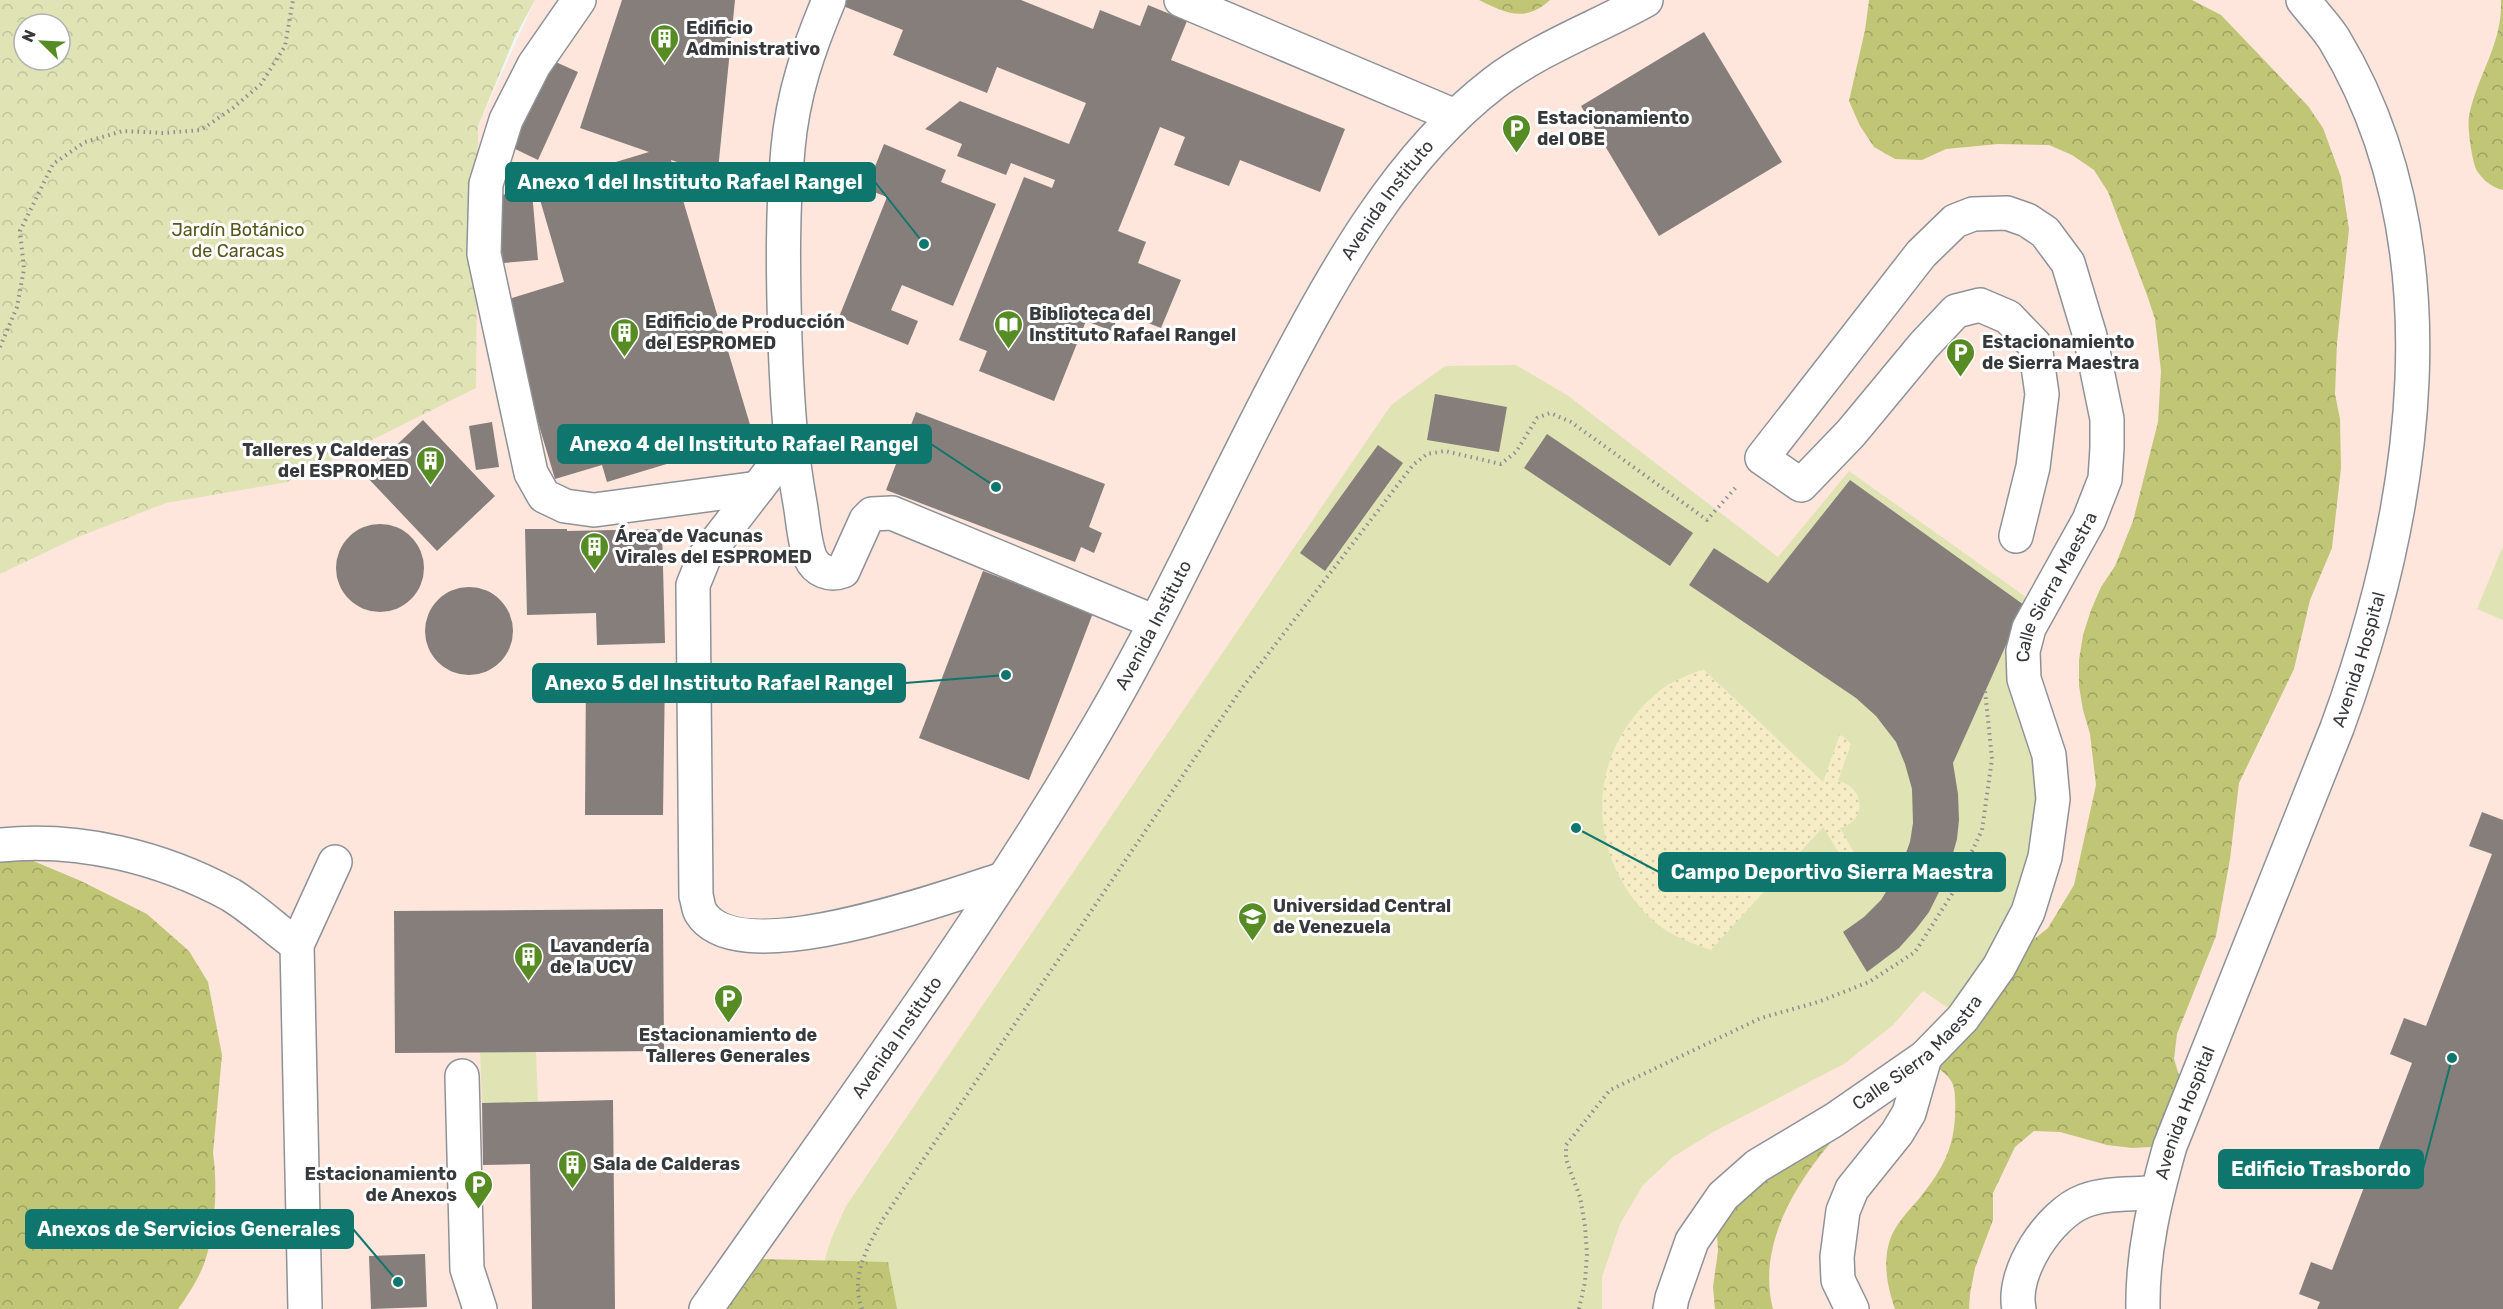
<svg xmlns="http://www.w3.org/2000/svg" width="2503" height="1309" font-family="Rubik,sans-serif">
<defs>
<pattern id="forest-crowns" width="20" height="18" patternUnits="userSpaceOnUse" patternTransform="scale(1.5)"><rect width="20" height="18" fill="#c1c677"/><path d="M2 6a3 3 0 1 1 6 0M12 15a3 3 0 1 1 6 0" fill="none" stroke="#9ea263"/></pattern>
<pattern id="sand-dots" width="8" height="8" patternUnits="userSpaceOnUse" patternTransform="scale(1.5)"><rect width="8" height="8" fill="#f6ecc6"/><path d="M2 2h.1M6 6h.1" fill="none" stroke="#d4cbab" stroke-width="1.8" stroke-linecap="round"/></pattern>
<pattern id="park-crowns" width="20" height="18" patternUnits="userSpaceOnUse" patternTransform="scale(1.5)"><rect width="20" height="18" fill="#e0e4b4"/><path d="M2 6a3 3 0 1 1 6 0M12 15a3 3 0 1 1 6 0" fill="none" stroke="#c1c49c"/></pattern>
</defs>
<rect width="100%" height="100%" fill="#f1f6fc"/>
<polygon fill="#fee6dc" points="535,0 2503,0 2503,1309 0,1309 0,574 78,537 478,126"/>
<g fill="#e0e4b4">
<path d="M1516 365 1567 395 1778 557 1849 471 2040 607 2029 628 2045 857 1963 1018 1923 991 1893 1025 1844 1064 1715 1131 1673 1157 1643 1185 1620 1224 1602 1277V1309H832C813 1270 830 1242 846 1206L1391 405 1445 366Z"/>
<polygon points="2503,546 2503,620 2477,609"/>
<polygon points="480,1052 536,1052 538,1102 482,1103"/>
</g>
<g fill="url(#forest-crowns)">
<path d="M1479 0H1550C1525 23 1505 13 1479 0Z"/>
<path d="M1869 0H2192L2221 15 2308 106 2323 128 2341 177 2349 229 2337 343 2335 394 2340 419 2341 468 2332 548 2310 600 2294 669 2239 783 2230 859 2216 936 2177 1034 2174 1059 2181 1082 2170 1146 2132 1148 2107 1145 2060 1132 2034 1131 2015 1147 1993 1193V1220L1975 1268 1970 1294 1969 1309H1895C1887 1286 1882 1260 1891 1237 1897 1223 1908 1211 1918 1200 1940 1173 1953 1152 1955 1117 1956 1078 1955 1082 1925 1057L1999 967 2048 928 2074 885 2096 785 2090 734 2083 710 2079 686V660L2083 635 2091 610 2101 587 2115 566 2133 521 2158 422 2161 371 2155 319 2147 295 2108 192 2094 170 2072 155 2049 145 1998 144 1946 149 1922 160 1895 159 1874 147 1860 126 1849 101 1865 30Z"/>
<path d="M2501 0H2503V190C2493 188 2483 180 2477 171 2472 162 2467 127 2469 116 2477 76 2503 43 2501 0Z"/>
<path d="M0 847 81 881 147 914 189 951 208 982 222 1055 213 1153C218 1185 215 1234 204 1264 198 1280 188 1295 178 1309H0Z"/>
<path d="M1839 1133C1798 1179 1756 1244 1773 1309H1715L1713 1287 1718 1251 1717 1234 1723 1196Z"/>
<polygon points="721,1258 888,1262 897,1309 708,1309"/>
</g>
<path fill="url(#sand-dots)" d="M1703 669 1823 782 1840 734 1851 744 1838 781C1866 787 1867 821 1840 828L1860 863 1852 874 1823 827 1711 950C1688 942 1664 933 1647 915 1583 848 1587 747 1662 689 1673 680 1690 675 1703 669Z"/>
<path fill="url(#park-crowns)" fill-rule="evenodd" d="M0 0H535L515 37 478 126 476 388 288 482 166 503 78 537 0 574ZM24 24H60V60H24Z"/>
<g fill="#857e7b">
<polygon points="622,0 735,0 718,170 705,171 671,160 751,428 740,432 743,441 607,482 602,465 555,479 502,301 564,282 536,186 649,152 580,128"/>
<polygon points="840,0 1021,0 1093,29 1100,10 1140,26 1148,5 1187,21 1171,60 1345,129 1320,192 1240,160 1229,186 1174,165 1185,137 1160,127 1118,231 1146,242 1138,263 1181,280 1161,328 1120,312 1112,331 1086,321 1054,401 979,371 987,351 959,340 1024,177 1052,188 1055,180 1011,163 1006,175 957,156 962,144 925,129 960,101 1069,144 1086,103 997,67 987,93 893,55 903,30 838,4"/>
<polygon points="1704,32 1782,162 1659,236 1581,106"/>
<polygon points="549,59 578,72 538,160 509,146"/>
<polygon points="884,144 946,170 941,182 996,204 953,306 902,285 891,310 918,321 908,345 839,317 887,197 866,189"/>
<polygon points="532,192 538,260 503,263 497,195"/>
<polygon points="1435,394 1507,407 1499,452 1427,440"/>
<polygon points="916,412 1105,484 1089,527 1102,533 1094,553 1081,547 1075,562 886,490"/>
<polygon points="423,420 495,496 437,551 365,475"/>
<polygon points="492,422 499,467 476,470 469,426"/>
<polygon points="1547,434 1693,533 1670,566 1524,468"/>
<polygon points="1378,445 1403,463 1325,571 1300,553"/>
<polygon points="1850,480 2024,605 1953,763 1958,794 1959,820 1957,839 1946,878 1929,912 1916,929 1899,948 1867,972 1843,932 1864,917 1881,900 1900,869 1910,842 1913,823 1912,789 1905,764 1896,742 1876,716 1856,698 1689,585 1714,548 1768,583"/>
<circle cx="380" cy="568" r="44"/>
<polygon points="525,529 567,529 567,531 662,529 665,643 597,645 596,613 527,615"/>
<polygon points="983,571 1093,613 1029,780 919,738"/>
<circle cx="469" cy="631" r="44"/>
<polygon points="586,673 665,673 663,815 585,815"/>
<polygon points="2482,812 2503,820 2503,1309 2317,1309 2320,1302 2299,1294 2311,1262 2332,1270 2412,1063 2390,1054 2404,1018 2426,1026 2492,854 2469,846"/>
<polygon points="663,909 664,1051 395,1053 394,911"/>
<polygon points="613,1100 615,1309 532,1309 530,1164 483,1165 482,1103"/>
<polygon points="425,1254 427,1307 371,1309 369,1256"/>
</g>
<g fill="none" stroke-linecap="round" stroke-linejoin="round">
<defs>
<g id="minor">
<polyline points="579,0 534,65 506,120 486,184 484,254 531,473 544,496 565,506 594,510 758,488"/>
<path d="M829 0C808 50 793 94 788 148 782 212 783 276 785 340 787 395 790 449 800 503 803 520 804 541 810 557 816 571 830 576 843 571L866 520 872 514 892 513 1155 622"/>
<polyline points="1181,0 1455,116"/>
<path d="M791 445 704 558 693 585 696 896C698 901 698 909 701 913 739 974 948 896 1003 879"/>
<path d="M0 845C79 837 161 857 231 895 254 909 275 929 297 945"/>
<polyline points="462,1076 467,1269 480,1309"/>
<polyline points="305,1309 297,945 335,862"/>
<path id="s1" d="M706 1309C836 1123 972 939 1088 744 1160 624 1217 495 1282 372 1337 268 1399 156 1494 83 1540 48 1596 28 1646 0"/>
<path id="s2" d="M1670 1309 1672 1298 1692 1241 1723 1196 1757 1166 1834 1120 1925 1057 1963 1018 1999 967 2028 912 2045 857 2053 799 2049 755 2024 679 2023 651 2029 628 2089 520 2105 479 2107 448V419L2090 336 2068 263 2045 232 2027 220 2007 213 1973 214 1955 221 1921 254 1762 458 1801 485 1851 433 1924 345 1956 311 1980 305 2008 317 2035 345 2042 394 2033 467 2016 536"/>
<polyline points="1852,1309 1838,1280 1837,1257 1843,1211 1852,1189 1897,1133 1909,1113 1925,1057"/>
<path d="M2019 1309C2011 1272 2050 1214 2084 1201 2107 1192 2133 1195 2157 1192"/>
<path id="s3" d="M2143 1309C2142 1253 2155 1199 2170 1146L2337 728C2416 512 2459 246 2334 39 2325 25 2313 13 2303 0"/>
</g>
</defs>
<use href="#minor" stroke="#8e9298" stroke-width="36"/>
<g stroke="#8b8e92" stroke-width="4" stroke-dasharray="1.5 4.5" stroke-linecap="butt">
<polyline points="0,347 17,307 24,269 20,231 53,164 85,142 123,131 164,133 201,130 233,108 261,84 285,46 293,0"/>
<path d="M862 1309C850 1276 867 1248 883 1219L1242 688 1413 465 1427 454 1445 451 1501 464 1516 452 1537 418 1550 413 1571 422 1707 520 1738 485"/>
<polyline points="1579,1309 1585,1282 1587,1254 1585,1226 1580,1197 1566,1159 1566,1145 1610,1090 1761,1018 1818,1002 1869,982 1915,952 1952,894 1982,830 1992,759 1985,690"/>
</g>
<use href="#minor" stroke="#fff" stroke-width="33"/>
</g>
<defs>
<symbol id="building-pin" viewBox="-11 -11 22 30"><path d="M0 17L-7.5 6A9.5 9.5 0 1 1 7.5 6Z" fill="#578c25" stroke="#fff"/><path d="M-4-6H4V6H1V3H-1V6H-4ZM-2.5-4.3h1.7v1.8h-1.7ZM.8-4.3h1.7v1.8H.8ZM-2.5-1h1.7V.8h-1.7ZM.8-1h1.7V.8H.8Z" fill="#fff"/></symbol>
<symbol id="parking-pin" viewBox="-11 -11 22 30"><path d="M0 17L-7.5 6A9.5 9.5 0 1 1 7.5 6Z" fill="#578c25" stroke="#fff"/><path d="M-3.5-5.5H1a3.5 3.5 0 0 1 0 7H-1V5.5H-3.5ZM-1-3.4V-.6H.8a1.4 1.4 0 0 0 0-2.8Z" fill="#fff"/></symbol>
<symbol id="library-pin" viewBox="-11 -11 22 30"><path d="M0 17L-7.5 6A9.5 9.5 0 1 1 7.5 6Z" fill="#578c25" stroke="#fff"/><path d="M-6-4Q-3-5.5-.7-3.5V5Q-3 3-6 4ZM6-4Q3-5.5 .7-3.5V5Q3 3 6 4Z" fill="#fff"/></symbol>
<symbol id="university-pin" viewBox="-11 -11 22 30"><path d="M0 17L-7.5 6A9.5 9.5 0 1 1 7.5 6Z" fill="#578c25" stroke="#fff"/><path d="M0-5L7-2L0 1L-7-2ZM-4 1L0 2.5L4 1V4Q0 6-4 4Z" fill="#fff"/></symbol>
</defs>
<g fill-rule="evenodd">
<use href="#building-pin" x="648" y="22" width="33" height="45"/>
<use href="#parking-pin" x="1500" y="112" width="33" height="45"/>
<use href="#library-pin" x="992" y="308" width="33" height="45"/>
<use href="#building-pin" x="608" y="316" width="33" height="45"/>
<use href="#parking-pin" x="1944" y="336" width="33" height="45"/>
<use href="#building-pin" x="414" y="444" width="33" height="45"/>
<use href="#building-pin" x="578" y="530" width="33" height="45"/>
<use href="#university-pin" x="1236" y="900" width="33" height="45"/>
<use href="#building-pin" x="512" y="940" width="33" height="45"/>
<use href="#parking-pin" x="712" y="982" width="33" height="45"/>
<use href="#building-pin" x="556" y="1148" width="33" height="45"/>
<use href="#parking-pin" x="462" y="1168" width="33" height="45"/>
</g>
<g text-anchor="middle" dominant-baseline="central" stroke-width="6" stroke-linejoin="round" paint-order="stroke">
<g font-size="18" font-weight="bold" fill="#37393b" stroke="#fff" text-anchor="start">
<text x="686" y="28">Edificio<tspan x="686" dy="21">Administrativo</tspan></text>
<text x="1537" y="118">Estacionamiento<tspan x="1537" dy="21">del OBE</tspan></text>
<text x="1029" y="314">Biblioteca del<tspan x="1029" dy="21">Instituto Rafael Rangel</tspan></text>
<text x="645" y="322">Edificio de Producción<tspan x="645" dy="21">del ESPROMED</tspan></text>
<text x="1982" y="342">Estacionamiento<tspan x="1982" dy="21">de Sierra Maestra</tspan></text>
<text x="409" y="450" text-anchor="end">Talleres y Calderas<tspan x="409" dy="21">del ESPROMED</tspan></text>
<text x="615" y="536">Área de Vacunas<tspan x="615" dy="21">Virales del ESPROMED</tspan></text>
<text x="1273" y="906">Universidad Central<tspan x="1273" dy="21">de Venezuela</tspan></text>
<text x="550" y="946">Lavandería<tspan x="550" dy="21">de la UCV</tspan></text>
<text x="728" y="1035" text-anchor="middle">Estacionamiento de<tspan x="728" dy="21">Talleres Generales</tspan></text>
<text x="593" y="1164">Sala de Calderas</text>
<text x="457" y="1174" text-anchor="end">Estacionamiento<tspan x="457" dy="21">de Anexos</tspan></text>
</g>
<g font-size="18" fill="#37393b" stroke="#fff">
<text stroke="none"><textPath href="#s1" startOffset="1304">Avenida Instituto</textPath></text>
<text stroke="none"><textPath href="#s2" startOffset="891">Calle Sierra Maestra</textPath></text>
<text stroke="none"><textPath href="#s1" startOffset="818">Avenida Instituto</textPath></text>
<text stroke="none"><textPath href="#s3" startOffset="688">Avenida Hospital</textPath></text>
<text stroke="none"><textPath href="#s1" startOffset="332">Avenida Instituto</textPath></text>
<text stroke="none"><textPath href="#s2" startOffset="369">Calle Sierra Maestra</textPath></text>
<text stroke="none"><textPath href="#s3" startOffset="202">Avenida Hospital</textPath></text>
</g>
<g font-size="18" fill="#55571d" stroke="#fff">
<text x="238" y="230">Jardín Botánico<tspan x="238" dy="21">de Caracas</tspan></text>
</g>
</g>
<path fill="none" stroke="#0f766e" stroke-width="2" d="M924 244L875 182M996 487L931 444M1006 675L905 683M1576 828L1659 872M2452 1058L2423 1169M398 1282L353 1229"/>
<g fill="#0f766e" stroke="#fff" stroke-width="2">
<circle cx="924" cy="244" r="6"/>
<circle cx="996" cy="487" r="6"/>
<circle cx="1006" cy="675" r="6"/>
<circle cx="1576" cy="828" r="6"/>
<circle cx="2452" cy="1058" r="6"/>
<circle cx="398" cy="1282" r="6"/>
</g>
<g fill="#0f766e" stroke="#0f766e" stroke-width="2">
<rect x="506" y="163" width="369" height="38" rx="6"/>
<rect x="558" y="425" width="373" height="38" rx="6"/>
<rect x="533" y="664" width="372" height="38" rx="6"/>
<rect x="1659" y="853" width="346" height="38" rx="6"/>
<rect x="2219" y="1150" width="204" height="38" rx="6"/>
<rect x="26" y="1210" width="327" height="38" rx="6"/>
</g>
<g font-size="20" text-anchor="middle" font-weight="bold" fill="#fff">
<text x="690" y="189">Anexo 1 del Instituto Rafael Rangel</text>
<text x="744" y="451">Anexo 4 del Instituto Rafael Rangel</text>
<text x="719" y="690">Anexo 5 del Instituto Rafael Rangel</text>
<text x="1832" y="879">Campo Deportivo Sierra Maestra</text>
<text x="2321" y="1176">Edificio Trasbordo</text>
<text x="189" y="1236">Anexos de Servicios Generales</text>
</g>
<g transform="translate(42 42) rotate(294)"><circle r="28" fill="#ffffff" stroke="#afb0b1" stroke-width="1.5"/>
<path d="M0-4.5L10 22L0 15L-10 22Z" fill="#578c25"/>
<text y="-9" font-size="16" font-weight="bold" text-anchor="middle" fill="#37393b">N</text>
</g>
</svg>
